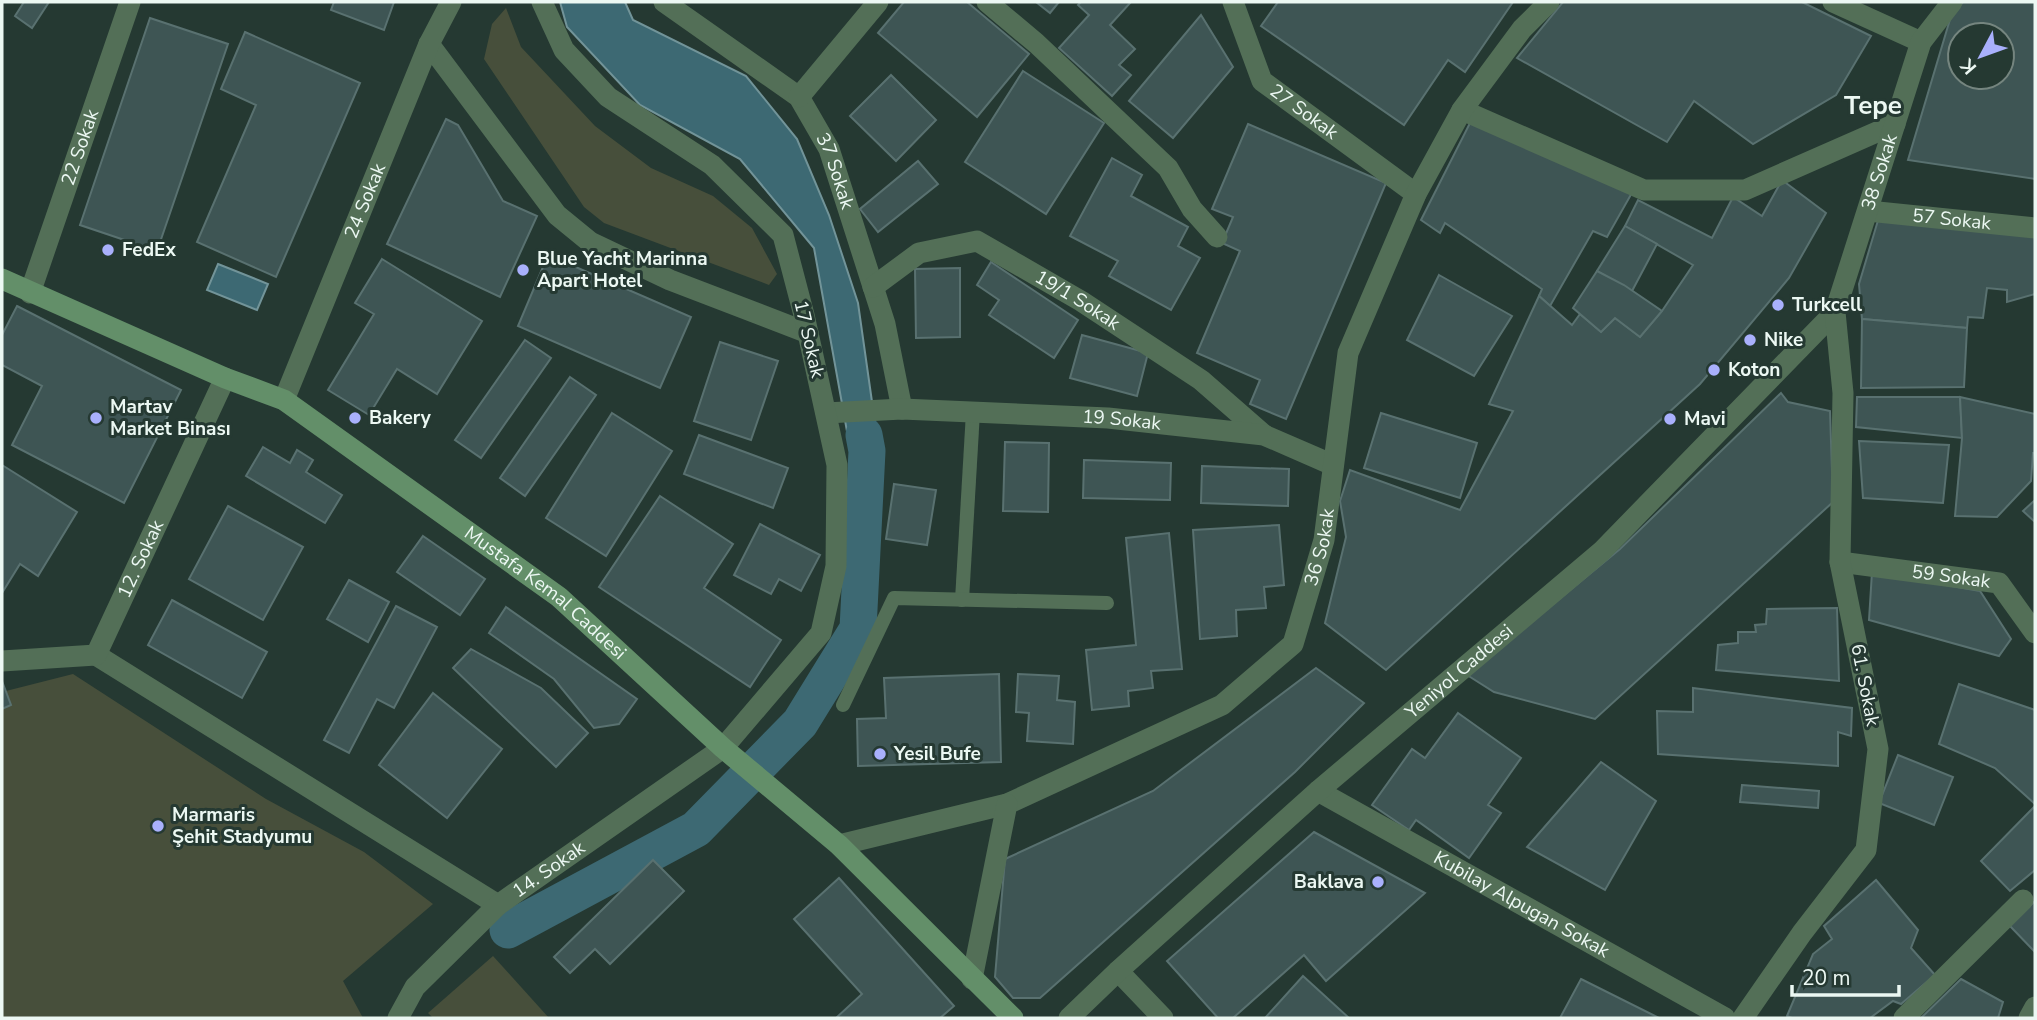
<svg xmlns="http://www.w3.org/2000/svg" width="2037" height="1020" font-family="'Nunito Sans',sans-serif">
<rect width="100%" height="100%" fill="#253932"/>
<g fill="#474f3b">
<polygon points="506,8 521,47 595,126 651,168 713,196 752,228 777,274 769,285 604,223 584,207 484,59 492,24"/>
<polygon points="73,674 266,799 364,852 433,904 343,981 363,1018 2,1018 2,692"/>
<polygon points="493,956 549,1018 433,1018 428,1013"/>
</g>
<g fill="#3d6973" stroke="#729499" stroke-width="2">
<polygon points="560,2 625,2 633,20 746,76 797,139 829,215 858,303 875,423 864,435 848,437 814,248 740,159 640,105 567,27"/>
<polygon points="218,264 268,284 257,310 207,290"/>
</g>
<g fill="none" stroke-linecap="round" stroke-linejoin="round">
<polyline stroke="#3d6973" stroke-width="37" points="508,930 696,829 800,723 858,629 867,451 864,435"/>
</g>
<g fill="#3e5554" stroke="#597170" stroke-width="2" fill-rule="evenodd">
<polygon points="24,2 49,2 32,28 15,16"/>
<polygon points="334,2 394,2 384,30 331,10"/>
<polygon points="904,2 967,2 1029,54 977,117 878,33"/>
<polygon points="1036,2 1059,2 1050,13"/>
<polygon points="1081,2 1131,2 1110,25 1135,49 1119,65 1131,75 1112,96 1059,48 1089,15 1078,5"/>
<polygon points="1278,2 1513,2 1465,72 1448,60 1404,125 1261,26"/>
<polygon points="1563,2 1802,2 1871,36 1836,95 1753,144 1694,101 1667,142 1517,58"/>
<path d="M1963 2H2035V179L1908 160 1951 16ZM1960 35H2002V77H1960Z"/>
<polygon points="1201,15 1233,67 1173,138 1129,101"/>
<polygon points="150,18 228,44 157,251 80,225"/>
<polygon points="245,32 360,83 276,277 197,242 256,105 221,89"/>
<polygon points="1023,71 1104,123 1046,214 965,162"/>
<polygon points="891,75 936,120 896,161 850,116"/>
<polygon points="446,119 458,125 503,201 537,216 500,297 387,244"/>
<polygon points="1472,119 1633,191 1607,237 1593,231 1550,306 1539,296 1542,289 1445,223 1440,233 1421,220"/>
<polygon points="1248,124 1386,183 1286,419 1250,404 1260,380 1197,353 1240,251 1222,243 1233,217 1212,209"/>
<polygon points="1112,158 1142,175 1131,196 1188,227 1178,246 1200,258 1171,310 1109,276 1118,261 1070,236"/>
<polygon points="918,161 938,184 878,232 860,209"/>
<polygon points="1782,180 1826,213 1789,278 1700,384 1386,670 1325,623 1346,537 1340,501 1350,470 1460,510 1513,411 1489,404 1539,296 1572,325 1580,314 1601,332 1615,318 1640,337 1662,311 1693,265 1625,226 1638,200 1712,238 1733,197 1762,216"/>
<polygon points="1879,217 2035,234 2035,294 2007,302 2007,290 1987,288 1983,318 1968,317 1967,328 1862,319 1859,284"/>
<polygon points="1625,226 1657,244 1632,291 1597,271"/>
<polygon points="548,255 691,317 660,388 518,326"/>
<polygon points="382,259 482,321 437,394 397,369 369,415 328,390 374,314 355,303"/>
<polygon points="991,262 1078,320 1054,358 989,315 999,300 977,285"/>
<polygon points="960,268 960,337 916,338 915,269"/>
<polygon points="1597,271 1624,285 1662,311 1640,337 1615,318 1601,332 1573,308"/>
<polygon points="1439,275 1512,316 1474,376 1407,340"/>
<polygon points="17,306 181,390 124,503 12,445 42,386 2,365 2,335"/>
<polygon points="1862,319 1967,328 1964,387 1861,388"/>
<polygon points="1082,335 1148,353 1137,396 1070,378"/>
<polygon points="525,340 551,358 481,458 455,440"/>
<polygon points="720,342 778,361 751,440 694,421"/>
<polygon points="570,377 596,395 525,496 500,478"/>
<polygon points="1781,393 1788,402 1830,411 1833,502 1595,719 1494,692 1467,675 1620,549"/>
<polygon points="1857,397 1960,397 1962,438 1856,427"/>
<polygon points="1960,397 2035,414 2035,453 2033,453 2031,481 1997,517 1955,516 1962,438"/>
<polygon points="612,413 672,451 606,556 546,518"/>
<polygon points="1381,413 1477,443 1460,498 1364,468"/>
<polygon points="699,435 788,468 773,508 684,474"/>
<polygon points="1859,441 1949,445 1943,503 1863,498"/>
<polygon points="1005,442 1049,443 1048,512 1003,511"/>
<polygon points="263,447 290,463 297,450 313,460 306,472 342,495 325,523 246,476"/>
<polygon points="1084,460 1171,463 1170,500 1083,498"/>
<polygon points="2,465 77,512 38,576 20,564 2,593"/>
<polygon points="1202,466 1289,469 1288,506 1201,503"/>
<polygon points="894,484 936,490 927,545 886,539"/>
<polygon points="660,496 733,544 704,588 781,640 750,687 599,587"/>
<polygon points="2035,500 2035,522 2023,511"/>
<polygon points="228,506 303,547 263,620 189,579"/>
<polygon points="760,524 820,555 801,591 779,579 771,594 734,575"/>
<polygon points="1279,525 1284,585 1264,587 1266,608 1236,610 1237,636 1200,639 1193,530"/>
<polygon points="1169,533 1182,669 1151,671 1153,688 1128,691 1129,706 1092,710 1086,650 1136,645 1126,538"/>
<polygon points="423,536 485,579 460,615 397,572"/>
<polygon points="1872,572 1980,591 2011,639 1999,656 1869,620"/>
<polygon points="349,580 389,602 368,642 327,619"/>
<polygon points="172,600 267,652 242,698 148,645"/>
<polygon points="396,606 437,627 394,708 377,699 349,753 324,740"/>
<polygon points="506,607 637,699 619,724 594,728 554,679 489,633"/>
<polygon points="1837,608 1839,681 1716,670 1718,645 1738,643 1738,632 1756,632 1755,625 1766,624 1767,609"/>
<polygon points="471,649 541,688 588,733 556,767 453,668"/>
<polygon points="1316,668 1364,703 1295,772 1040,998 1013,998 995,977 1005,859 1153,791"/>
<polygon points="999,674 1001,762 858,766 857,719 886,718 884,678"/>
<polygon points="1018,674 1059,676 1057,700 1075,702 1073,744 1027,741 1029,713 1016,712"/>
<polygon points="2,681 11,705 2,709"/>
<polygon points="1959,684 2035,710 2035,804 1995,768 1939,744"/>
<polygon points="1693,688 1852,708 1851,736 1838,732 1838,766 1658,754 1657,711 1693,712"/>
<polygon points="433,693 502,749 447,818 379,765"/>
<polygon points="1458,713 1521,758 1488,805 1501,813 1469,858 1416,820 1409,830 1372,805 1412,749 1425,758"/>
<polygon points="1898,755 1953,777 1934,825 1879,803"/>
<polygon points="1601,762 1656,801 1605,890 1527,847"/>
<polygon points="1742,785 1819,791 1818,808 1740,802"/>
<polygon points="2035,806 2035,870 2010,891 1981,861"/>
<polygon points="1314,832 1425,893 1326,981 1304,955 1233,1018 1218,1018 1167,961"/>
<polygon points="653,860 684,891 610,964 595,949 570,973 554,957"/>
<polygon points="839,878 954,1006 940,1018 836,1018 862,994 794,919"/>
<polygon points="1876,880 1918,930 1911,948 1935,975 1901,1004 1893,1001 1870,1018 1792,1018 1787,1016 1813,954 1832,939 1824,926"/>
<polygon points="2035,901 2035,950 2034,951 2009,925"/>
<polygon points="1303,976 1349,1018 1265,1018"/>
<polygon points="1581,979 1659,1018 1560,1018"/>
<polygon points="1961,979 2003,1002 1998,1018 1921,1018"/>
</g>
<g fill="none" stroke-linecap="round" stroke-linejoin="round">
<g stroke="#536f57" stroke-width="14">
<polyline points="962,600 973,412"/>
<polyline points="843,705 894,598 1107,603"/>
</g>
<g stroke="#536f57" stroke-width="21">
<path id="s1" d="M664 2 799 97 829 149 885 324 902 409"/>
<polyline points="987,2 1036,43 1168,168 1192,209 1217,237"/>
<path id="s2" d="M1233 2 1262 81 1416 194"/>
<polyline points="1833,2 1921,42"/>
<polyline points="429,44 557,215 590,242 670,280 808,333"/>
<polyline points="799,97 878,2"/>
<polyline points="1462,110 1644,190 1745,190 1895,124"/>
<path id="s3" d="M1868 211 2035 228"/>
<path id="s4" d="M873 287 919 253 977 241 1081 301 1201 380 1264 435"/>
<path id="s5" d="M30 293 130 2"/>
<path id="s6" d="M284 400 429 44 451 2"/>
<path id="s7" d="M826 413 902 409 1108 418 1264 435 1333 465"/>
<path id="s8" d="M1840 562 1999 583 2035 633"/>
<polyline points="96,655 498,905"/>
<path id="s9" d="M2 661 96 655 225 378"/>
<path id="s10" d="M1318 791 1725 1018"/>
<path id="s11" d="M839 845 1007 804 1222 705 1293 644 1324 540 1348 353 1416 194 1462 110 1522 29 1549 2"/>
<polyline points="1118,971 1163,1018"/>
<polyline points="972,979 1007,804"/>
<path id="s12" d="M398 1018 415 987 498 905 723 748 821 633 836 566 837 465 804 315 783 235 712 165 608 97 564 50 542 2"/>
<path id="s13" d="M1069 1018 1118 971 1318 791 1602 551 1835 312"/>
<path id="s14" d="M1743 1018 1802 933 1866 850 1878 749 1840 562 1843 393 1835 312 1921 42 1952 2"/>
<polyline points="1904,1018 2023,900"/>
<polyline points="2029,1018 2035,1007"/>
</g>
<path stroke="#638f69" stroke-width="21" id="s15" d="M2 279 225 378 284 400 559 597 723 748 839 845 1013 1018"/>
</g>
<g fill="#a9b0fc" stroke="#253932" stroke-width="2.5">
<circle cx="108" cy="250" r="7"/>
<circle cx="523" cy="270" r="7"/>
<circle cx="1778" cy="305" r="7"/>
<circle cx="1750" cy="340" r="7"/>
<circle cx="1714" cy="370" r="7"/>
<circle cx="96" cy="418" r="7"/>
<circle cx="355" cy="418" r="7"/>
<circle cx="1670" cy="419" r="7"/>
<circle cx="880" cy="754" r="7"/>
<circle cx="158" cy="826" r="7"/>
<circle cx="1378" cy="882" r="7"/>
</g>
<g text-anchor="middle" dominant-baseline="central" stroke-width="6" stroke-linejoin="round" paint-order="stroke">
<g font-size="19" fill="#ecf8f3" stroke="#253932">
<text stroke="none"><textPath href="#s2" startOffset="136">27 Sokak</textPath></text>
<text stroke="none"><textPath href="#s5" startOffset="154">22 Sokak</textPath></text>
<text stroke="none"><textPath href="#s1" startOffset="248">37 Sokak</textPath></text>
<text stroke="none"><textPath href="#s14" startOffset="898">38 Sokak</textPath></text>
<text stroke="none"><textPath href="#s6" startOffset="215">24 Sokak</textPath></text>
<text stroke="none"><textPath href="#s3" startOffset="84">57 Sokak</textPath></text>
<text stroke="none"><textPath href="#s4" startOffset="233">19/1 Sokak</textPath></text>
<text transform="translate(809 339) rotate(77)">17 Sokak</text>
<text stroke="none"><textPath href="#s7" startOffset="296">19 Sokak</textPath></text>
<text stroke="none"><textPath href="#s11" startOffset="604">36 Sokak</textPath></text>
<text stroke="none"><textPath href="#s9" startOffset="200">12. Sokak</textPath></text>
<text stroke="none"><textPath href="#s8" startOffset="112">59 Sokak</textPath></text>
<text stroke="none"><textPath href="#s15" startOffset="632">Mustafa Kemal Caddesi</textPath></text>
<text stroke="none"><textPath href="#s13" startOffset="522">Yeniyol Caddesi</textPath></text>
<text transform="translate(1865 685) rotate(79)">61. Sokak</text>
<text stroke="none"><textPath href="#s12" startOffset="214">14. Sokak</textPath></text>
<text stroke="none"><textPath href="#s10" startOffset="233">Kubilay Alpugan Sokak</textPath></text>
</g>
<g font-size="19" font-weight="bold" fill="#ecf8f3" stroke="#253932" text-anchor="start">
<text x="122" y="250">FedEx</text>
<text x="537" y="259">Blue Yacht Marinna<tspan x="537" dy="22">Apart Hotel</tspan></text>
<text x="1792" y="305">Turkcell</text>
<text x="1764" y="340">Nike</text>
<text x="1728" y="370">Koton</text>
<text x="110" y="407">Martav<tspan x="110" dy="22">Market Binası</tspan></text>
<text x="369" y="418">Bakery</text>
<text x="1684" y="419">Mavi</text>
<text x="894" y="754">Yesil Bufe</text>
<text x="172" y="815">Marmaris<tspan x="172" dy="22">Şehit Stadyumu</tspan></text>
<text x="1364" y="882" text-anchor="end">Baklava</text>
</g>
<g font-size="26" font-weight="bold" fill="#ecf8f3" stroke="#253932">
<text x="1873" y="105">Tepe</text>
</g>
</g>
<rect width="2037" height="1020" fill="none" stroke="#ecf8f3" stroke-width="7"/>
<g transform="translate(1981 56) rotate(229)"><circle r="33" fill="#253932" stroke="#75857f" stroke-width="2"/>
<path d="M0-5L12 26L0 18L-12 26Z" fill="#a9b0fc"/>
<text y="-10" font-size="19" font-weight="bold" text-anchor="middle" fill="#ecf8f3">K</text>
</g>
<path d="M1792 985v10h107v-10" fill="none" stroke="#ecf8f3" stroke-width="3.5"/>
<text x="1802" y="985" font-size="21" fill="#ecf8f3" stroke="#253932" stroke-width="5" paint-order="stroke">20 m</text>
</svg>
